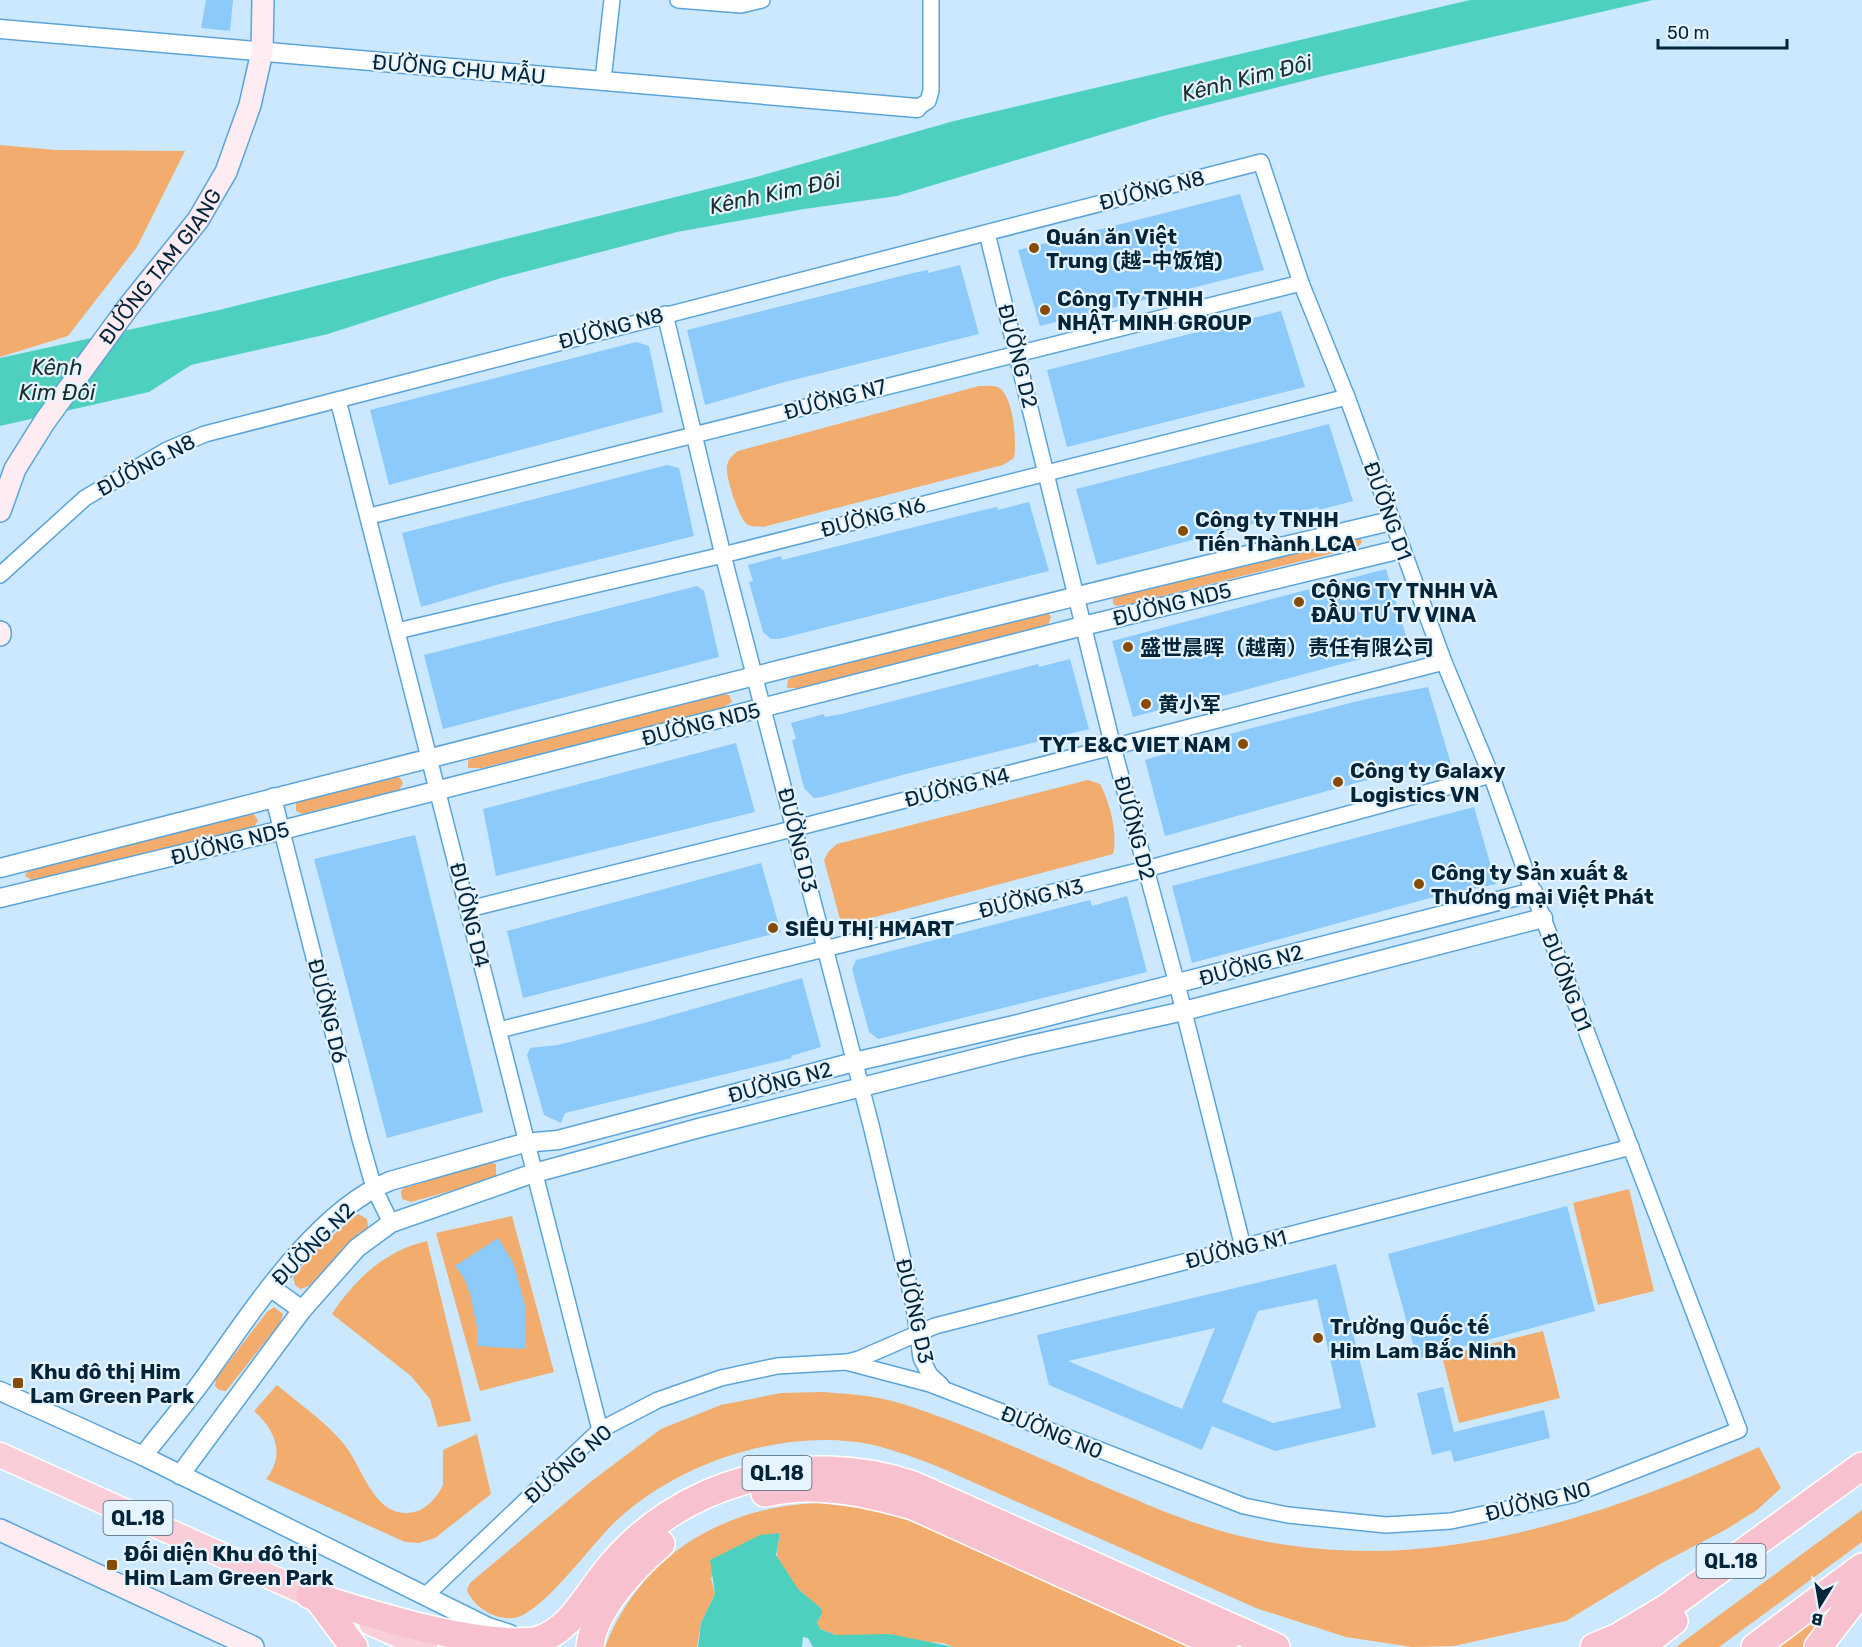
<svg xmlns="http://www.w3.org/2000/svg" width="1862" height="1647" font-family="Rubik,'Noto Sans SC',sans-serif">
<rect width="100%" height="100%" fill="#cce8ff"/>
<g fill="#f1ac6e">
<polygon points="0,145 56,150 185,151 137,247 68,336 0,357"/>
<path d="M979 386C985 386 993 385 998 387 1014 396 1017 442 1014 458L1003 465 763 527C759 526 752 527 748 525 739 520 725 476 727 466 728 459 733 455 738 451Z"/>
<polygon points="1360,537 1362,542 1359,546 1350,549 1130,604 1116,606 1113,603 1113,598 1119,594"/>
<polygon points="1042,614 1049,614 1051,617 1048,625 1042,627 802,688 787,688 788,680 793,677"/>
<polygon points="723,694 729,695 732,702 722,708 482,768 468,768 468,760 473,758"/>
<polygon points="396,775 401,779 403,783 399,790 302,814 296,811 296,801"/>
<path d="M1088 780 1100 784C1110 802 1118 835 1113 854L860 921 847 922 840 919 824 860 829 851 837 844Z"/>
<polygon points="252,812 258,820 255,826 35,882 25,876 29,869"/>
<polygon points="489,1162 496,1164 496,1176 489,1180 411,1202 402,1199 401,1191 404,1188"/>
<polygon points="1629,1189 1654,1291 1598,1305 1573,1203"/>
<polygon points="358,1214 367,1219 368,1228 359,1233 309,1286 300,1289 295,1285 293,1277 320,1246"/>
<polygon points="512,1216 554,1372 480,1391 436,1233"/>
<path d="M427 1241 471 1421 438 1427 430 1399 411 1376 332 1314C354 1280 386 1250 427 1241Z"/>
<polygon points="274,1307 283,1314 280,1323 226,1391 219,1390 215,1386 216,1378 267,1312"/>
<polygon points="1543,1331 1560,1398 1459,1423 1442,1356"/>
<path d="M277 1385C298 1403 325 1421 343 1443 364 1467 374 1524 418 1511 427 1508 439 1495 443 1485V1450L477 1434 491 1494 435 1538 419 1543 405 1542 266 1479C286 1454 275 1430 254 1411Z"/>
<path d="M823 1392C847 1394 872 1395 896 1402 970 1424 1044 1461 1115 1491 1144 1503 1173 1516 1202 1525 1393 1588 1585 1526 1759 1447L1781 1488 1757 1510 1725 1530 1660 1564 1566 1621 1454 1646 1412 1647 1346 1637 1256 1608 939 1467C910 1456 878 1443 847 1441 767 1434 675 1466 616 1521 590 1546 554 1598 523 1615 503 1625 475 1610 467 1590L470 1583 589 1483 661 1429 721 1405 781 1393Z"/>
<path d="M818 1503 884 1511 923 1526 1195 1647H954L943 1643 836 1635 820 1629 817 1622 822 1614V1609C806 1596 777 1575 777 1553 777 1547 779 1540 780 1534 744 1536 734 1552 711 1578L715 1594 701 1623 697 1647H605C641 1556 721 1507 818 1503Z"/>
<polygon points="1862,1510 1862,1542 1719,1647 1676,1647"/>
<polygon points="1841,1593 1810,1647 1769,1647"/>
</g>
<g fill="#4dd1be">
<polygon points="1470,0 1653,0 1323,76 1163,116 897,196 804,209 677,232 501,278 328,334 191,365 149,392 0,426 0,358 219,310 756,177 954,121"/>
<polygon points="780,1533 776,1555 798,1589 822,1609 822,1614 817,1622 820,1629 836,1635 890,1634 954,1647 813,1647 808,1638 803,1637 802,1647 698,1647 701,1623 715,1594 710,1560 760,1535"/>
</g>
<g fill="#8bcafa" fill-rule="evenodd">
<polygon points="206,0 233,0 230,31 201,28"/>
<polygon points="1240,194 1264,270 1040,326 1018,250"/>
<polygon points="960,265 979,334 781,383 705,405 687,330 913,273 928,270 928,273"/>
<polygon points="1281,311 1305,387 1067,447 1047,370"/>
<polygon points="636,342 649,346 663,412 389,485 370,410"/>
<polygon points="1329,424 1353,501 1319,510 1318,507 1097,565 1076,489"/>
<polygon points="667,465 679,468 694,536 496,585 421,607 402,533"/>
<polygon points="1029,502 1049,571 779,639 771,639 763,632 749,582 753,581 748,565 781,556 782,560 983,510 997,507 998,510"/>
<polygon points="1386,569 1409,646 1182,707 1182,704 1133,717 1112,641"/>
<polygon points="697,586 704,591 719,657 443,729 424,655"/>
<polygon points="1070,659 1089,729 906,774 822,797 814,798 804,788 792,740 796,739 791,723 824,714 825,717 842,714 1023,668 1038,664 1039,667"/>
<polygon points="1428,687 1451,764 1420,773 1419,768 1356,783 1165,836 1145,760 1244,730 1366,699"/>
<polygon points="736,743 755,812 496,876 483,809"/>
<polygon points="1474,807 1496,884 1430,898 1192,963 1172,886"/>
<polygon points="415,835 483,1112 387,1138 314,859"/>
<polygon points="761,863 781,932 523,998 507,931"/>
<polygon points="1127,896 1147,972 878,1039 869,1032 852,969 856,960 1090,900 1092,906"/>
<polygon points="802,978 821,1047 791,1056 792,1058 565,1113 561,1123 544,1115 527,1055 530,1048 558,1045 644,1023"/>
<polygon points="1567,1206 1595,1311 1417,1359 1388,1254"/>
<polygon points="498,1238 513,1262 516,1272 525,1305 526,1349 477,1346 477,1327 470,1294 464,1278 455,1266"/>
<path d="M1336 1264 1376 1427 1275 1451 1212 1426 1202 1450 1049 1385 1037 1335ZM1317 1299 1341 1408 1273 1423 1222 1402 1258 1311ZM1215 1328 1182 1409 1068 1361Z"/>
<polygon points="1443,1387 1454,1432 1544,1410 1550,1438 1454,1462 1451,1450 1432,1455 1417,1393"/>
</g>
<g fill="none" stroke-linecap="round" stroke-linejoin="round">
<defs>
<g id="minor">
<polyline points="678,0 741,5 762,0"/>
<polyline points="603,80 612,0"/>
<polyline points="917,108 928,101 931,91 931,0"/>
<polyline points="987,233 1113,747 1177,984 1243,1247"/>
<polyline points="665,314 723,555 871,1125 914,1306 921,1358 930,1375 941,1385"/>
<polyline points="338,400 600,1430"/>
<polyline points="370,516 1301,283"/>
<polyline points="0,575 85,498 167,450 205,434 1261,162 1301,283 1347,397 1444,662 1491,775 1533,892 1739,1430 1572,1495 1451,1521 1386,1525 1288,1515 1244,1506 930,1384 846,1362 777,1366 721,1378 658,1400 600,1430 425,1596"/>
<polyline points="397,631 723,555 1347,397"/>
<polyline points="273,796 360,1139 374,1188 391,1223"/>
<polyline points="469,909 796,828 1444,662"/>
<polyline points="499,1030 1146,869 1491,775"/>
<polyline points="848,1362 859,1359 935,1326 1631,1147"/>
</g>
<g id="tertiary">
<polyline points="0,29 917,108"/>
<path d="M0 868C463 750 926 630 1391 521"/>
<polyline points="0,898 282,830 1083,626 1401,549"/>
<polyline points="270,1287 302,1310"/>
<polyline points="0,1391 143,1456 488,1627 510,1634"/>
<path d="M143 1456C162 1431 183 1407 202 1381 249 1316 314 1212 390 1181L524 1143 558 1140 854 1062 1014 1025 1533 892"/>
<polyline points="180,1475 302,1310 357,1248 391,1223 531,1174 699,1128 1021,1047 1184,1011 1543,918"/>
</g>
<g id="secondary">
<path id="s1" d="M0 511 15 469 45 421 129 306 198 220 226 172 250 105 262 52 263 0"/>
<polyline points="0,632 0,635"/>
<polyline points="0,1530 253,1647"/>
</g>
<g id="trunk">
<polyline points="0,1455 326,1602"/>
<polyline points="371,1623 425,1647"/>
</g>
<g id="motorway">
<path d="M765 1493C815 1481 864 1492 913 1506L1224 1647"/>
<path d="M310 1595C371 1614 472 1647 535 1641 569 1632 585 1598 605 1573 677 1480 805 1448 913 1485L1276 1647"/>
<polyline points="318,1599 354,1647"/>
<path d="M590 1647C593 1610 635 1566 661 1544"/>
<polyline points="1594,1647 1618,1637 1668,1607 1862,1466"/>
<polyline points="1640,1647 1674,1621"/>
<polyline points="1755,1647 1862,1567"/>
<polyline points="1818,1647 1862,1590"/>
</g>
</defs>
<use href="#minor" stroke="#5ba4da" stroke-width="18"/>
<use href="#tertiary" stroke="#5ba4da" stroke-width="21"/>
<use href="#secondary" stroke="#5ba4da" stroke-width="24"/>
<use href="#trunk" stroke="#fff" stroke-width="27"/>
<use href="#motorway" stroke="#fff" stroke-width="30"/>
<use href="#minor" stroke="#fff" stroke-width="15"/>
<use href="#tertiary" stroke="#fff" stroke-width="18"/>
<use href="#secondary" stroke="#fdecf1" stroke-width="21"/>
<use href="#trunk" stroke="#faced8" stroke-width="24"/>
<use href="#motorway" stroke="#f8c1cf" stroke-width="27"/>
</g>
<g fill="#864c02" stroke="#e5f4ff" stroke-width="2">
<circle cx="1034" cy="248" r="6"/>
<circle cx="1045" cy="310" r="6"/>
<circle cx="1183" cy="531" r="6"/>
<circle cx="1299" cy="602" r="6"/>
<circle cx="1128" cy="647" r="6"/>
<circle cx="1146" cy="704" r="6"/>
<circle cx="1243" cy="744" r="6"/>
<circle cx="1338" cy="782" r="6"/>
<circle cx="1419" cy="884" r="6"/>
<circle cx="773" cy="928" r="6"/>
<circle cx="1318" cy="1338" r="6"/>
<rect x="12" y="1377" width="12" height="12" rx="3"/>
<rect x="106" y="1559" width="12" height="12" rx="3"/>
</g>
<g text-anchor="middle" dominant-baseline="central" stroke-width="4.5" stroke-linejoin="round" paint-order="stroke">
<g fill="#e5f4ff" stroke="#486274" stroke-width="1.5">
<rect x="742.5" y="1456" width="69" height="34" rx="4.5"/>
<rect x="103.5" y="1501" width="69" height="34" rx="4.5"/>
<rect x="1696.5" y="1544" width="69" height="34" rx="4.5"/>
</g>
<g font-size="20" font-weight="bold" fill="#042439">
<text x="777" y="1473">QL.18</text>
<text x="138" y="1518">QL.18</text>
<text x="1731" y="1561">QL.18</text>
</g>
<g font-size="21" fill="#042439" stroke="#e5f4ff">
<text transform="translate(459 69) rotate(5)">ĐƯỜNG CHU MẪU</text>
<text transform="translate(1152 190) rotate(-14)">ĐƯỜNG N8</text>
<text stroke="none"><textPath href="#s1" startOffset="294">ĐƯỜNG TAM GIANG</textPath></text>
<text transform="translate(611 328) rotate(-15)">ĐƯỜNG N8</text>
<text transform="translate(1018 356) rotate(76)">ĐƯỜNG D2</text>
<text transform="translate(835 399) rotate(-15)">ĐƯỜNG N7</text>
<text transform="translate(146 465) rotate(-28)">ĐƯỜNG N8</text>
<text transform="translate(1388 511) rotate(70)">ĐƯỜNG D1</text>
<text transform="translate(873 517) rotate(-14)">ĐƯỜNG N6</text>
<text transform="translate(1172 604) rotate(-14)">ĐƯỜNG ND5</text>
<text transform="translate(701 724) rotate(-14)">ĐƯỜNG ND5</text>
<text transform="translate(957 787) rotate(-14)">ĐƯỜNG N4</text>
<text transform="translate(1135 828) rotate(75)">ĐƯỜNG D2</text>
<text transform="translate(798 840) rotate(76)">ĐƯỜNG D3</text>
<text transform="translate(230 843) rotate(-14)">ĐƯỜNG ND5</text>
<text transform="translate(1031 898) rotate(-14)">ĐƯỜNG N3</text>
<text transform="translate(470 915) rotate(76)">ĐƯỜNG D4</text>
<text transform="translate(1251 965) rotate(-15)">ĐƯỜNG N2</text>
<text transform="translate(1567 982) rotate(69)">ĐƯỜNG D1</text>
<text transform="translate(328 1011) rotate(76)">ĐƯỜNG D6</text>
<text transform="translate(780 1082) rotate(-15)">ĐƯỜNG N2</text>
<text transform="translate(313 1244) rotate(-45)">ĐƯỜNG N2</text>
<text transform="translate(1236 1249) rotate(-14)">ĐƯỜNG N1</text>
<text transform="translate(915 1311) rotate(77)">ĐƯỜNG D3</text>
<text transform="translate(1052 1432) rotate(22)">ĐƯỜNG N0</text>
<text transform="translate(568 1464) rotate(-41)">ĐƯỜNG N0</text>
<text transform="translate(1538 1501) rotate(-14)">ĐƯỜNG N0</text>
</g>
<g font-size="21" font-weight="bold" fill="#042439" stroke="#e5f4ff" text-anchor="start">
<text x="1046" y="236">Quán ăn Việt<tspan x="1046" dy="24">Trung (越-中饭馆)</tspan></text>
<text x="1057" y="298">Công Ty TNHH<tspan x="1057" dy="24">NHẬT MINH GROUP</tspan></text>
<text x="1195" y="519">Công ty TNHH<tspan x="1195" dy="24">Tiến Thành LCA</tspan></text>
<text x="1311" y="590">CÔNG TY TNHH VÀ<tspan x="1311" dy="24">ĐẦU TƯ TV VINA</tspan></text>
<text x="1140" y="647">盛世晨晖（越南）责任有限公司</text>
<text x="1158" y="704">黄小军</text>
<text x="1231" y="744" text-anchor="end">TYT E&amp;C VIET NAM</text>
<text x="1350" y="770">Công ty Galaxy<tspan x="1350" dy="24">Logistics VN</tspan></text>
<text x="1431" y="872">Công ty Sản xuất &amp;<tspan x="1431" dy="24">Thương mại Việt Phát</tspan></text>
<text x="785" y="928">SIÊU THỊ HMART</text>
<text x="1330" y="1326">Trường Quốc tế<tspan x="1330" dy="24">Him Lam Bắc Ninh</tspan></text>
<text x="30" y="1371">Khu đô thị Him<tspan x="30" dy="24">Lam Green Park</tspan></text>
<text x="124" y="1553">Đối diện Khu đô thị<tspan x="124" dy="24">Him Lam Green Park</tspan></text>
</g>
<g font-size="22" font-style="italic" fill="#182f2b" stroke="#e5f4ff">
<text transform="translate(1247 78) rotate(-14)">Kênh Kim Đôi</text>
<text transform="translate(775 193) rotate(-12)">Kênh Kim Đôi</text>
<text x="57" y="367">Kênh<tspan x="57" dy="25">Kim Đôi</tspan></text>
</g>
</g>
<g transform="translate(1820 1605) rotate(191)" stroke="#e5f4ff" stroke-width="4.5" paint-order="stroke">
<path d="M0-4.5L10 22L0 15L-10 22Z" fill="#042439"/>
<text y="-9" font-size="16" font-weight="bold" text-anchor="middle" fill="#042439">B</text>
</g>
<path d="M1658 39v9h129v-9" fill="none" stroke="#042439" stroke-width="3"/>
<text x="1667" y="39" font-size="18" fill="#042439" stroke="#e5f4ff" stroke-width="4.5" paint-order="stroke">50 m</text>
</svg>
